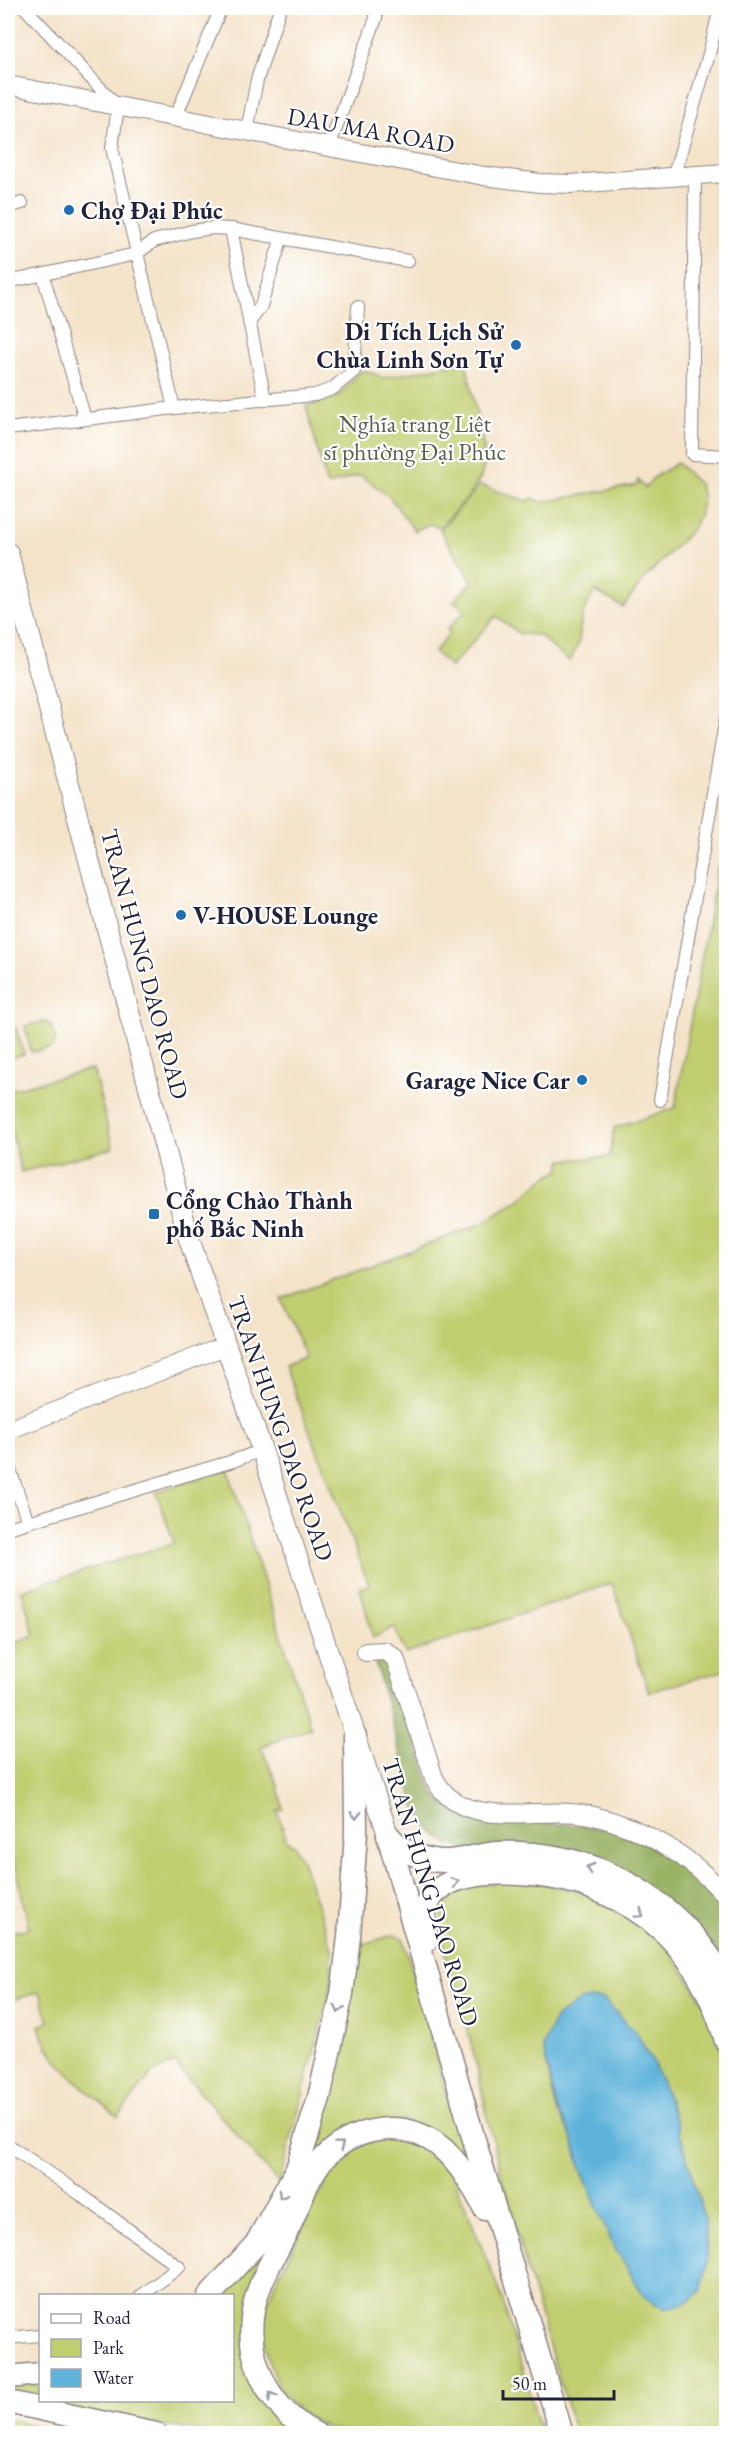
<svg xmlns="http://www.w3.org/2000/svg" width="734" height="2441" font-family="'EB Garamond',serif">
<rect width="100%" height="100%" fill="#fff"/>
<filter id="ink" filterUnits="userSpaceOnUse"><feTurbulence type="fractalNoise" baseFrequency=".0167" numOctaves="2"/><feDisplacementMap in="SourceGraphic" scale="12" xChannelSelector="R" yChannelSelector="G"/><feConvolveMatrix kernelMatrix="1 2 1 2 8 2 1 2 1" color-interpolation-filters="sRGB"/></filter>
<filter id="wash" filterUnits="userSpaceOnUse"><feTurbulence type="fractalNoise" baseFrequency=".008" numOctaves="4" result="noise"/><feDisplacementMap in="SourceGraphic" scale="24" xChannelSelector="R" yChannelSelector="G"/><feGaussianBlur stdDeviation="1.35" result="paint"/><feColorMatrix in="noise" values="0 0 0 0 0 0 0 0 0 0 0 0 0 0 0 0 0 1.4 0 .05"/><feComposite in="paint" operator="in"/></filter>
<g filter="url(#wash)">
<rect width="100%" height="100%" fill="#f4e3c9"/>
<g fill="#c1ce6f" stroke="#727855" stroke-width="1.5" fill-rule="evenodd">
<polygon points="466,362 486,459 481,477 469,496 440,527 429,524 415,531 389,496 360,475 327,485 306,406 338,396 360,372 365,370 383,378"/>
<path d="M677 463 699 484 703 498 700 512 695 525 688 534 645 578 623 607 595 591 585 609 581 620 579 643 570 661 555 650 539 635 520 634 496 616 451 667 434 652 450 633 447 629 465 611 454 601 472 581 440 530 480 485 527 501C533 497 536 498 541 502L637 485 638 480 645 488 653 478Z"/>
<polygon points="726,861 726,1670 649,1692 612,1583 406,1654 394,1627 373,1638 360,1588 369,1585 285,1367 306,1358 281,1299 482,1224 518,1201 544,1178 560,1169 562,1160 610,1157 614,1128 675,1108 718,865"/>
<path d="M44 1022C53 1024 57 1036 54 1045L51 1048 31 1052 25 1026Z"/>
<polygon points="16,1028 24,1054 8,1059 8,1030"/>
<polygon points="93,1069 113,1148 21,1172 8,1119 8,1090"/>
<path d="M228 1469 311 1728 261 1747 278 1786 283 1809 277 1811 287 1841 294 1845 302 1860 332 1948 331 1988 279 2184 175 2063 152 2073 118 2117C90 2091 48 2065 40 2026L49 2022 40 1992 8 2001V1933L29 1928 14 1861 8 1862V1645L34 1636 22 1590 174 1543 156 1492Z"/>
<path d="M523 1880 589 1893 658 1933 714 2018 726 2058V2433H575C549 2345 522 2256 499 2167 489 2127 482 2087 472 2047 465 2019 432 1930 445 1906 459 1880 498 1883 523 1880ZM603 1999 636 2033 653 2062 666 2093 682 2139 705 2222 707 2267 689 2301 666 2309 654 2304 643 2294 612 2243 581 2169 573 2140 556 2108 543 2047Z"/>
<polygon points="393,1935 403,1938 404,1941 466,2164 404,2120 309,2170 358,1951 364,1944"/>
<path d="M388 2136 428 2146 451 2171 501 2295 541 2433C500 2433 459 2433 418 2433 386 2433 349 2439 320 2424 301 2415 284 2399 276 2380 249 2321 272 2288 299 2236 313 2207 331 2157 362 2144 370 2140 379 2139 388 2136Z"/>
<polygon points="283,2220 246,2342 303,2433 216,2433 125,2420 8,2395 8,2383 40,2380 40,2400 232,2400 232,2296 221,2295"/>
<polygon points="8,2420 67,2433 8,2433"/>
</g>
<path fill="#98b162" stroke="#5d6a4e" stroke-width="1.5" d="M378 1657 391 1668 433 1792C460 1827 488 1823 528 1823 551 1823 575 1824 597 1828 645 1835 698 1873 726 1911V1968L704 1934 464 1848 449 1845 430 1830 415 1806 374 1658Z"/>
<polygon fill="#5fb3db" stroke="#406a8b" stroke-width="1.5" points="591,1999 603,1999 636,2033 653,2062 666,2093 682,2139 705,2222 707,2267 701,2291 689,2301 666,2309 654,2304 643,2294 612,2243 581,2169 573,2140 557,2108 543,2047 556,2017 580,2001"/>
</g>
<g filter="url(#ink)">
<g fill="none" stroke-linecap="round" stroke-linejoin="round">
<defs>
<g id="street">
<polyline points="25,8 118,107 112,148 174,408"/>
<polyline points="175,118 221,8"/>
<polyline points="247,131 257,80 280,8"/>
<polyline points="329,147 376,18 376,8"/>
<polyline points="695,176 692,454 726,456"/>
<polyline points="673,178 709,54 720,8"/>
<polyline points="8,207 22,203"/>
<polyline points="231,229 265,400"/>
<polyline points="43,275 85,419"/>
<polyline points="8,282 136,254 154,241 192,231 213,228 231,229 408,261"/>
<polyline points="249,323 261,306 281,240"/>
<polyline points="8,429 174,408 315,395 332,389 354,371 358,307"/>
<polyline points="660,1100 726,718"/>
<polyline points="8,1464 28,1522"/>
<polyline points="8,1528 233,1461 262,1450"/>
<polyline points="8,2145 80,2194 179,2267 141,2296"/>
<polyline points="8,2338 40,2335"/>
</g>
<g id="secondary">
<polyline points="8,85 329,147 484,176 540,183 571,184 726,173"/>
<polyline points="8,1430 225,1346"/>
<path d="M366 1652 385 1651 395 1658 434 1778C463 1835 541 1803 594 1816 646 1829 691 1857 726 1896"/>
</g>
<polyline id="primary" points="8,553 189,1239 262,1450 388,1835"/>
<g id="highway">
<polyline points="388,1835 472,2133 562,2434"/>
<path d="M388 1835C395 1844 402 1849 413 1854 448 1869 463 1856 497 1853 509 1852 522 1853 534 1854 616 1862 689 1912 726 1984"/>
<path d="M427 1939C425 1927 422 1915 428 1903 447 1860 550 1873 586 1886 609 1894 630 1905 650 1920 690 1951 712 1993 726 2041"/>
<polyline points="209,2296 256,2244 297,2169 319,2098 342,1994 349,1937 356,1833 355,1736"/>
<polyline points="8,2377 40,2374"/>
<polyline points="8,2402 156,2434"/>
<path d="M316 2434C273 2412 247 2366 252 2318 255 2286 276 2254 290 2225 300 2203 309 2174 325 2157 339 2143 353 2135 372 2131 431 2119 461 2162 485 2209"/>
</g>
</defs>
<use href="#street" stroke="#8b8282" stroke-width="14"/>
<use href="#secondary" stroke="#8b8282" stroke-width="20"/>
<use href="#primary" stroke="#8b8282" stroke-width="22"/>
<use href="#highway" stroke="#8b8282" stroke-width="25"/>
<use href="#street" stroke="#fff" stroke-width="12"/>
<use href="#secondary" stroke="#fff" stroke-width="18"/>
<use href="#primary" stroke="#fff" stroke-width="20"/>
<use href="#highway" stroke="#fff" stroke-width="22"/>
</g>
<defs><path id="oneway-chevron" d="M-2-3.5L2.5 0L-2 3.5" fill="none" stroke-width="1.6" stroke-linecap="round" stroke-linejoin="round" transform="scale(1.5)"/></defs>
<g stroke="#9c9ca7">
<use href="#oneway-chevron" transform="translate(356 1815) rotate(89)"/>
<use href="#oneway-chevron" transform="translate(590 1868) rotate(-162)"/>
<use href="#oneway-chevron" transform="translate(455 1882) rotate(-21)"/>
<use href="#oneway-chevron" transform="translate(640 1914) rotate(35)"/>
<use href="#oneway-chevron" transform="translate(339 2009) rotate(103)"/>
<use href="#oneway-chevron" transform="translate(340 2145) rotate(-37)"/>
<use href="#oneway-chevron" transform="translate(282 2195) rotate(119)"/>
<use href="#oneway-chevron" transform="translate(272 2396) rotate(-121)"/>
</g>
</g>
<g fill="#1f6fb2" stroke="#fff" stroke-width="2">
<circle cx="69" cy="210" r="6"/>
<circle cx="516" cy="345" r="6"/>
<circle cx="181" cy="915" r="6"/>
<circle cx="582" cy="1080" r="6"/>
<rect x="148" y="1208" width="12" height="12" rx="3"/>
</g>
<g text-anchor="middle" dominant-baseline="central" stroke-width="4.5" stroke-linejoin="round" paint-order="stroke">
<g font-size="24" fill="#22223b" stroke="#fff">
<text transform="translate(371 130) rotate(10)">DAU MA ROAD</text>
<text transform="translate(145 964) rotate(75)">TRAN HUNG DAO ROAD</text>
<text transform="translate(281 1428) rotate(71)">TRAN HUNG DAO ROAD</text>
<text transform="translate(431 1892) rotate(73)">TRAN HUNG DAO ROAD</text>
</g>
<g font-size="24" font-weight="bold" fill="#22223b" stroke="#fff" text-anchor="start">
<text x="81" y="210">Chợ Đại Phúc</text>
<text x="504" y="331" text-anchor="end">Di Tích Lịch Sử<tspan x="504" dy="28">Chùa Linh Sơn Tự</tspan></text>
<text x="193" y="915">V-HOUSE Lounge</text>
<text x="570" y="1080" text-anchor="end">Garage Nice Car</text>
<text x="166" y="1200">Cổng Chào Thành<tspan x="166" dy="28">phố Bắc Ninh</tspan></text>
</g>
<g font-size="24" fill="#5a5e4d" stroke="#fff">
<text x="415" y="423">Nghĩa trang Liệt<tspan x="415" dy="28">sĩ phường Đại Phúc</tspan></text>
</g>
</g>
<rect width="734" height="2441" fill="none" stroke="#fff" stroke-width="30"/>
<rect x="39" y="2294" width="195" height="108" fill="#ffffff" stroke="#a7a7b1" stroke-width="1.5"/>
<rect x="51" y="2314" width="30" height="9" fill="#ffffff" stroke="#a7a7b1" stroke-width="1.5"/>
<text x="93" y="2324" font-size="18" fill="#22223b">Road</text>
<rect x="51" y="2339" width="30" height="18" fill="#c1ce6f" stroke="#a7a7b1" stroke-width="1.5"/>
<text x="93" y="2354" font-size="18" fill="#22223b">Park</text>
<rect x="51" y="2369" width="30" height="18" fill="#5fb3db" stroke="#a7a7b1" stroke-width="1.5"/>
<text x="93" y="2384" font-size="18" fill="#22223b">Water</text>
<path d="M503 2390v9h111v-9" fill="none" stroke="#22223b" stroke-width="3"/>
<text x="512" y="2390" font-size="18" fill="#22223b" stroke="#ffffff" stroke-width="4.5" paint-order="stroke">50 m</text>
</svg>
